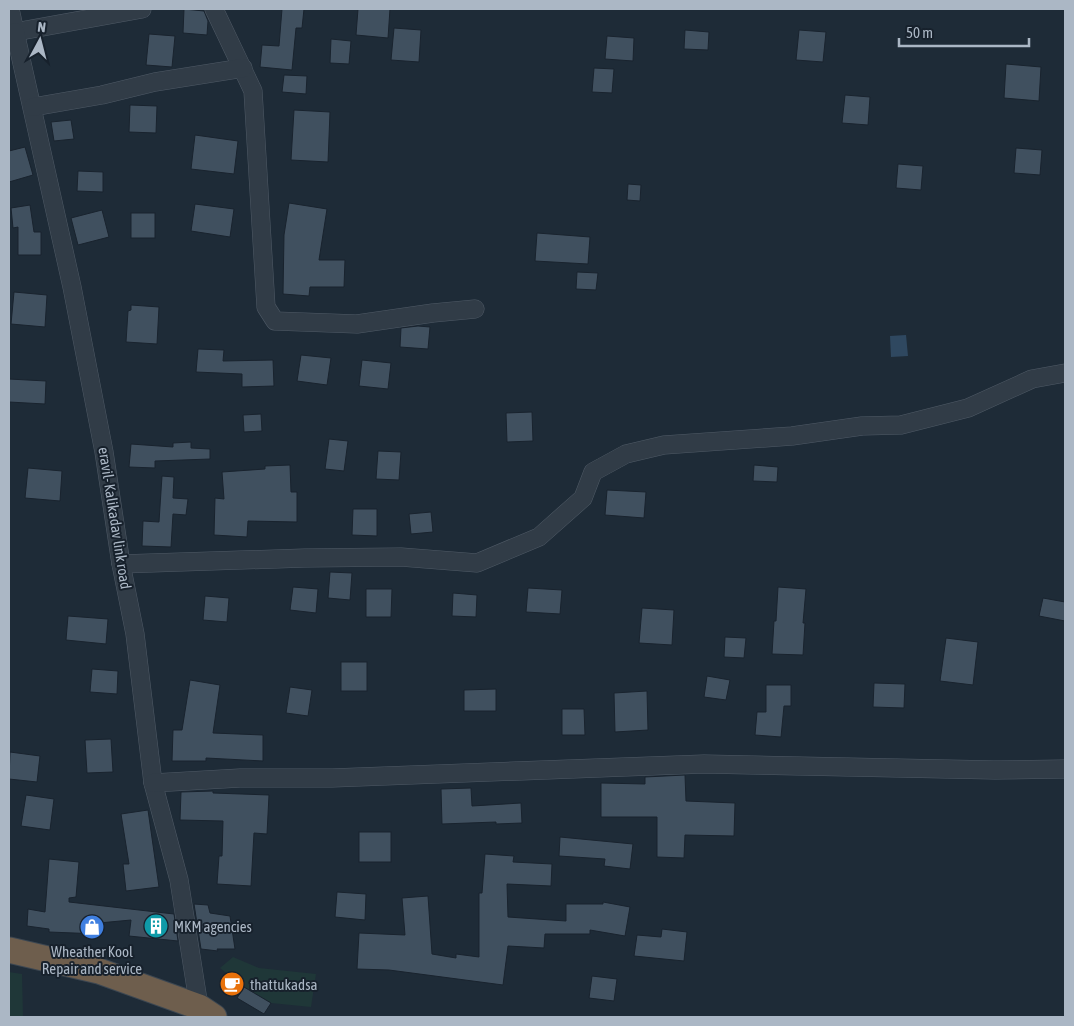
<svg xmlns="http://www.w3.org/2000/svg" width="1074" height="1026" font-family="'Asap Condensed',sans-serif">
<rect width="100%" height="100%" fill="#1e2b37"/>
<g fill="#1f3738">
<polygon points="233,957 259,968 316,974 311,1007 271,1003 244,987 220,968"/>
<polygon points="9,972 22,974 23,1017 9,1017"/>
</g>
<polygon fill="#2f4860" points="906,335 908,356 891,357 890,336"/>
<g fill="#40505f" stroke="#19232e">
<polygon points="184,9 204,11 208,21 207,35 183,33"/>
<polygon points="282,9 304,9 302,28 296,28 292,70 260,67 262,45 279,46"/>
<polygon points="358,9 390,9 388,38 356,35"/>
<polygon points="394,28 421,30 419,62 391,60"/>
<polygon points="685,30 709,32 708,50 684,49"/>
<polygon points="799,30 826,32 823,62 796,60"/>
<polygon points="149,34 175,36 172,67 146,65"/>
<polygon points="607,36 634,38 633,61 605,59"/>
<polygon points="331,39 351,41 349,64 330,63"/>
<polygon points="1006,64 1041,67 1039,101 1004,98"/>
<polygon points="594,68 614,69 612,93 592,92"/>
<polygon points="284,75 307,76 306,94 282,92"/>
<polygon points="845,95 870,97 868,125 842,123"/>
<polygon points="130,105 157,106 156,133 129,132"/>
<polygon points="294,110 330,112 328,162 291,160"/>
<polygon points="71,120 74,139 54,141 51,122"/>
<polygon points="195,135 238,141 234,174 191,169"/>
<polygon points="25,147 33,175 9,182 9,151"/>
<polygon points="1016,148 1042,150 1040,175 1014,173"/>
<polygon points="898,164 923,166 921,190 896,188"/>
<polygon points="78,171 103,172 103,192 77,191"/>
<polygon points="628,184 641,185 640,201 627,200"/>
<polygon points="289,203 327,209 319,260 345,260 344,287 310,287 309,296 283,294 284,235"/>
<polygon points="195,204 234,209 230,237 191,231"/>
<polygon points="30,205 34,232 41,232 41,255 18,255 18,227 13,228 11,208"/>
<polygon points="102,210 109,237 78,245 71,218"/>
<rect x="131" y="213" width="24" height="25"/>
<polygon points="537,233 590,237 588,264 535,261"/>
<polygon points="577,272 598,273 596,290 576,289"/>
<polygon points="14,292 47,295 45,327 11,324"/>
<polygon points="131,305 159,307 157,344 126,342 128,311 131,310"/>
<polygon points="418,326 430,327 428,349 400,347 401,328"/>
<polygon points="198,349 224,350 223,361 273,360 274,386 242,387 242,374 196,372"/>
<polygon points="301,355 331,358 327,385 297,381"/>
<polygon points="362,360 391,363 388,389 359,386"/>
<polygon points="9,379 46,381 45,404 9,402"/>
<polygon points="532,412 533,441 507,442 506,413"/>
<polygon points="261,414 262,431 244,432 243,415"/>
<polygon points="329,439 348,441 344,471 325,469"/>
<polygon points="191,442 191,448 210,449 210,459 155,461 155,468 129,467 131,444 173,447 173,443"/>
<polygon points="378,451 401,452 399,480 376,479"/>
<polygon points="290,465 291,492 297,492 297,522 248,521 247,537 214,535 215,498 224,499 222,472 265,469 265,466"/>
<polygon points="754,465 778,467 777,482 753,481"/>
<polygon points="28,468 62,471 60,501 25,498"/>
<polygon points="162,476 174,477 173,498 188,499 186,515 173,514 171,547 142,546 143,521 159,522"/>
<polygon points="607,490 646,492 644,518 605,515"/>
<polygon points="353,509 377,509 377,536 352,535"/>
<polygon points="431,512 433,532 411,534 409,514"/>
<polygon points="330,572 352,573 350,600 328,598"/>
<polygon points="293,587 318,589 316,613 290,610"/>
<polygon points="778,587 806,589 803,623 805,623 803,655 772,654 774,621 776,621"/>
<polygon points="528,588 562,590 560,614 526,612"/>
<polygon points="366,589 392,589 391,617 366,617"/>
<polygon points="453,593 477,595 476,617 452,616"/>
<polygon points="205,596 229,598 227,622 203,620"/>
<polygon points="1043,598 1065,602 1065,621 1039,616"/>
<polygon points="642,608 674,610 672,645 639,643"/>
<polygon points="68,616 108,619 106,644 66,640"/>
<polygon points="725,637 746,638 744,658 724,657"/>
<polygon points="946,638 978,642 973,685 940,681"/>
<rect x="341" y="662" width="26" height="29"/>
<polygon points="92,669 118,671 117,694 90,692"/>
<polygon points="707,676 730,680 726,700 704,697"/>
<polygon points="190,680 220,685 213,733 263,735 263,761 206,758 206,761 172,761 173,730 182,730"/>
<polygon points="874,683 905,684 904,708 873,707"/>
<polygon points="766,685 791,685 791,706 784,706 781,737 755,735 757,712 766,712"/>
<polygon points="290,687 312,690 308,716 286,713"/>
<polygon points="496,689 496,711 464,711 464,690"/>
<polygon points="647,691 648,730 615,732 614,693"/>
<polygon points="562,709 584,709 585,735 562,735"/>
<polygon points="111,739 113,772 87,773 85,740"/>
<polygon points="10,752 40,756 37,782 9,779"/>
<polygon points="685,775 686,801 735,803 734,836 685,835 684,858 657,857 657,817 601,817 601,783 645,784 645,777"/>
<polygon points="471,788 472,806 521,803 522,823 496,824 496,822 442,824 441,789"/>
<polygon points="213,791 213,793 269,795 267,834 254,833 251,886 217,884 219,856 222,856 223,821 180,820 181,792"/>
<polygon points="26,795 54,799 50,830 21,826"/>
<polygon points="148,810 159,887 126,891 123,864 129,864 121,814"/>
<rect x="359" y="832" width="32" height="30"/>
<polygon points="560,837 633,844 630,869 604,866 605,859 559,856"/>
<polygon points="485,854 514,856 513,862 552,864 551,886 507,884 508,917 566,921 566,904 603,904 603,902 630,907 625,936 590,930 590,934 545,934 544,948 508,946 503,985 389,970 357,969 359,933 405,935 402,898 428,896 432,954 456,958 456,954 479,957 479,893 482,893"/>
<polygon points="49,859 79,862 76,897 69,898 69,902 174,914 178,941 129,936 131,920 99,923 99,934 49,932 49,929 27,926 28,909 45,912"/>
<polygon points="337,892 366,894 365,920 335,917"/>
<polygon points="194,904 208,905 210,913 230,916 235,949 217,949 218,951 201,949"/>
<polygon points="662,929 687,932 684,961 634,956 637,935 661,937"/>
<polygon points="592,976 617,979 614,1001 589,998"/>
<polygon points="244,987 271,1003 264,1014 237,998"/>
</g>
<g fill="none" stroke-linecap="round" stroke-linejoin="round">
<defs>
<g id="minor">
<polyline points="10,9 15,32 142,9"/>
<polyline points="214,9 253,91 266,307 275,321 357,324 433,313 475,309"/>
<polyline points="15,32 72,287 104,452 121,564 135,634 153,783 179,880 199,1007"/>
<polyline points="33,107 102,95 155,82 243,68"/>
<polyline points="121,564 305,558 401,557 477,563 539,537 583,498 593,472 626,454 664,445 792,436 862,426 901,425 968,408 1032,379 1065,373"/>
<polyline points="153,783 240,778 332,778 704,764 995,770 1065,769"/>
</g>
<polyline id="highway" points="9,950 99,971 199,1007 214,1017"/>
</defs>
<use href="#minor" stroke="#4f5a66" stroke-width="19"/>
<use href="#highway" stroke="#3c4752" stroke-width="27"/>
<use href="#minor" stroke="#313c47" stroke-width="18"/>
<use href="#highway" stroke="#6e5e4d" stroke-width="25"/>
</g>
<defs>
<symbol id="building-disc" viewBox="-11 -11 22 22"><circle r="9.5" fill="#0f9aa8" stroke="#17212c"/><path d="M-4-6H4V6H1V3H-1V6H-4ZM-2.5-4.3h1.7v1.8h-1.7ZM.8-4.3h1.7v1.8H.8ZM-2.5-1h1.7V.8h-1.7ZM.8-1h1.7V.8H.8Z" fill="#fff"/></symbol>
<symbol id="shop-disc" viewBox="-11 -11 22 22"><circle r="9.5" fill="#3f7fe0" stroke="#17212c"/><path d="M-5-2.5h2.3a2.7 3.5 0 0 1 5.4 0H5L5.5 6h-11ZM-1.5-2.5h3a1.5 2.3 0 0 0-3 0Z" fill="#fff"/></symbol>
<symbol id="cafe-disc" viewBox="-11 -11 22 22"><circle r="9.5" fill="#e8710a" stroke="#17212c"/><path d="M-5.5-4.5H6V0H3Q3 3.5 0 3.5H-2.5Q-5.5 3.5-5.5 0ZM3-3.2v2h1.7v-2ZM-6 4.5H4V6H-6Z" fill="#fff"/></symbol>
</defs>
<g fill-rule="evenodd">
<use href="#building-disc" x="142" y="912" width="28" height="28"/>
<use href="#shop-disc" x="78" y="913" width="28" height="28"/>
<use href="#cafe-disc" x="218" y="970" width="28" height="28"/>
</g>
<g text-anchor="middle" dominant-baseline="central" stroke-width="4" stroke-linejoin="round" paint-order="stroke">
<g font-size="15" fill="#abb7c5" stroke="#17212c">
<text transform="translate(115 518) rotate(81)">eravil- Kalikadav link road</text>
</g>
<g font-size="15" fill="#abb7c5" stroke="#17212c" text-anchor="start">
<text x="174" y="926">MKM agencies</text>
<text x="92" y="951" text-anchor="middle">Wheather Kool<tspan x="92" dy="17">Repair and service</tspan></text>
<text x="250" y="984">thattukadsa</text>
</g>
</g>
<rect width="1074" height="1026" fill="none" stroke="#abb7c5" stroke-width="20"/>
<g transform="translate(40 40) rotate(7)" stroke="#17212c" stroke-width="4" paint-order="stroke">
<path d="M0-4L9 19L0 12L-9 19Z" fill="#abb7c5"/>
<text y="-8" font-size="14" font-weight="bold" text-anchor="middle" fill="#abb7c5">N</text>
</g>
<path d="M899 38v8h130v-8" fill="none" stroke="#abb7c5" stroke-width="2.5"/>
<text x="906" y="38" font-size="15" fill="#abb7c5" stroke="#17212c" stroke-width="4" paint-order="stroke">50 m</text>
</svg>
